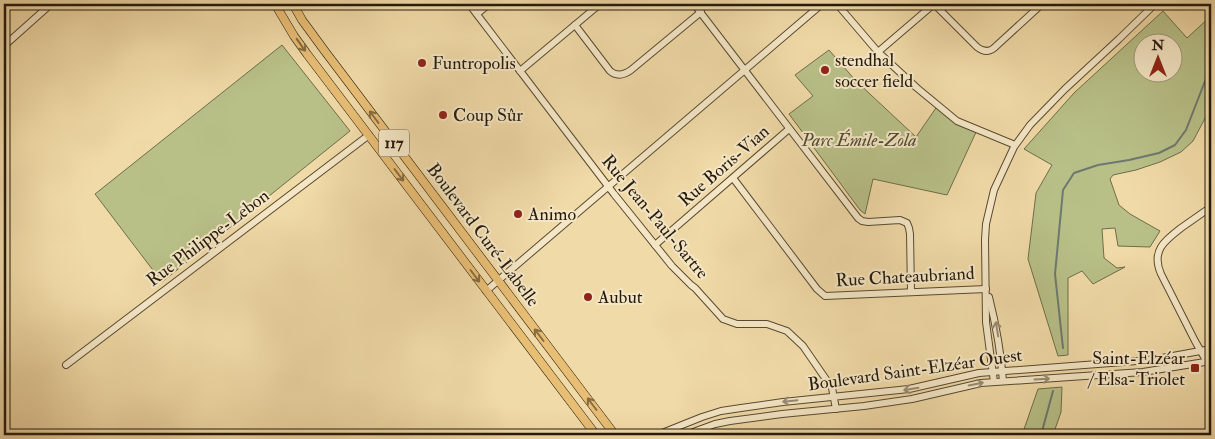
<svg xmlns="http://www.w3.org/2000/svg" width="1215" height="439" font-family="'IM FELL Double Pica',serif">
<rect width="100%" height="100%" fill="#f0daa7"/>
<filter id="stains"><feTurbulence type="fractalNoise" baseFrequency=".004" numOctaves="4"/><feColorMatrix values="0 0 0 0 .2 0 0 0 0 .09 0 0 0 0 .02 0 0 0 .5 -.17"/></filter>
<radialGradient id="worn" r=".72"><stop offset=".6" stop-color="#630" stop-opacity="0"/><stop offset="1" stop-color="#630" stop-opacity=".3"/></radialGradient>
<g fill="#b8c088" stroke="#6e6d4b" fill-rule="evenodd">
<path d="M1163 11 1187 38 1211 16V107L1193 141 1181 152 1160 162 1136 170 1113 175 1110 179 1119 205 1130 214 1160 231 1150 247 1118 246 1115 228 1102 229 1104 258 1117 268 1125 267 1093 284 1082 271 1068 278V355L1058 356 1028 259 1036 193 1052 165 1024 149 1074 93ZM1172 42V72H1142V42Z"/>
<polygon points="282,45 350,131 162,282 95,194"/>
<polygon points="829,50 856,81 916,137 938,105 957,121 977,130 947,195 873,179 865,214 860,210 789,114 813,96 795,75"/>
<polygon points="1062,387 1061,412 1053,435 1022,435 1038,389"/>
</g>
<g fill="none" stroke-linecap="round" stroke-linejoin="round">
<g stroke="#6d7970" stroke-width="2">
<polyline points="1063,348 1055,274 1063,190 1074,173 1098,165 1129,160 1159,153 1175,145 1186,130 1207,76 1211,68"/>
<polyline points="1041,435 1053,391"/>
</g>
<defs>
<g id="minor">
<polyline points="469,4 614,194 672,266 691,285 695,288 723,319 737,324 767,324 787,331 803,346 832,388 836,409"/>
<polyline points="694,4 858,218 862,221 868,222 900,220 907,223 909,228 910,234 911,292"/>
<polyline points="837,4 878,52 917,88 957,121 1015,145"/>
<path d="M934 4 977 47C982 51 988 53 994 48L1042 4"/>
<polyline points="477,14 489,4"/>
<path d="M575 25 610 71C617 77 624 75 631 70L701 12"/>
<polyline points="4,46 51,4"/>
<polyline points="878,52 934,4"/>
<polyline points="520,71 600,4"/>
<polyline points="733,178 817,289 825,296 986,289"/>
<polyline points="655,245 789,129"/>
<polyline points="486,291 822,4"/>
<path d="M989 297C996 325 1001 353 1003 381"/>
<path d="M1207 362 1195 341 1161 274C1151 251 1164 241 1181 228 1191 221 1201 214 1211 207"/>
<polyline points="66,365 369,135"/>
<polyline points="994,382 986,322 985,240 986,224 994,190 1014,147 1030,125 1065,89 1119,39 1155,4"/>
<polyline points="657,435 702,417 721,411 741,408 783,402 909,389 979,373 1137,361 1162,358 1211,349"/>
<polyline points="685,435 715,424 730,421 782,414 864,406 912,399 981,383 1143,372 1211,361"/>
</g>
<g id="major">
<polyline points="275,4 294,36 307,54 596,435"/>
<polyline points="293,4 302,20 324,50 615,435"/>
</g>
</defs>
<use href="#minor" stroke="#574a34" stroke-width="8"/>
<use href="#major" stroke="#241a0e" stroke-width="9"/>
<use href="#minor" stroke="#f5e7c6" stroke-width="6"/>
<use href="#major" stroke="#e8bd74" stroke-width="8"/>
</g>
<defs><path id="oneway-shaft" d="M-6 0H5M1.5-3L5.5 0L1.5 3" fill="none" stroke-width="1.6" stroke-linecap="round" stroke-linejoin="round" transform="scale(1.25)"/></defs>
<g stroke="#866c41">
<use href="#oneway-shaft" transform="translate(301 45) rotate(55)"/>
<use href="#oneway-shaft" transform="translate(374 117) rotate(-127)"/>
<use href="#oneway-shaft" transform="translate(399 175) rotate(53)"/>
<use href="#oneway-shaft" transform="translate(475 276) rotate(53)"/>
<use href="#oneway-shaft" transform="translate(539 335) rotate(-127)"/>
<use href="#oneway-shaft" transform="translate(592 404) rotate(-127)"/>
</g>
<g stroke="#978b73">
<use href="#oneway-shaft" transform="translate(997 329) rotate(-99)"/>
<use href="#oneway-shaft" transform="translate(1042 379) rotate(-3)"/>
<use href="#oneway-shaft" transform="translate(976 384) rotate(-11)"/>
<use href="#oneway-shaft" transform="translate(911 389) rotate(171)"/>
<use href="#oneway-shaft" transform="translate(790 401) rotate(174)"/>
</g>
<g fill="#8f2418" stroke="#f5e7c6" stroke-width="2">
<circle cx="422" cy="63" r="5"/>
<circle cx="825" cy="70" r="5"/>
<circle cx="443" cy="115" r="5"/>
<circle cx="518" cy="214" r="5"/>
<circle cx="588" cy="297" r="5"/>
<rect x="1190" y="363" width="10" height="10" rx="2.5"/>
</g>
<g text-anchor="middle" dominant-baseline="central" stroke-width="4" stroke-linejoin="round" paint-order="stroke">
<rect fill="#f5e7c6" stroke="#635845" stroke-width="1" x="379" y="129.5" width="30" height="27" rx="4"/>
<g font-size="16" font-weight="bold" fill="#241a0e">
<text x="394" y="143">117</text>
</g>
<g font-size="18" fill="#241a0e" stroke="#f5e7c6" text-anchor="start">
<text x="835" y="60">stendhal<tspan x="835" dy="21">soccer field</tspan></text>
<text x="432" y="63">Funtropolis</text>
<text x="453" y="115">Coup Sûr</text>
<text x="528" y="214">Animo</text>
<text x="598" y="297">Aubut</text>
<text x="1185" y="358" text-anchor="end">Saint-Elzéar<tspan x="1185" dy="21">/ Elsa-Triolet</tspan></text>
</g>
<g font-size="18" font-style="italic" fill="#504c33" stroke="#f5e7c6">
<text x="859" y="140">Parc Émile-Zola</text>
</g>
<g font-size="18" fill="#241a0e" stroke="#f5e7c6">
<text transform="translate(724 166) rotate(-41)">Rue Boris-Vian</text>
<text transform="translate(655 217) rotate(50)">Rue Jean-Paul-Sartre</text>
<text transform="translate(483 235) rotate(53)">Boulevard Curé-Labelle</text>
<text transform="translate(208 238) rotate(-37)">Rue Philippe-Lebon</text>
<text transform="translate(905 277) rotate(-3)">Rue Chateaubriand</text>
<text transform="translate(915 370) rotate(-8)">Boulevard Saint-Elzéar Ouest</text>
</g>
</g>
<rect width="1215" height="439" fill="none" stroke="#f0daa7" stroke-width="20"/>
<rect x="5" y="5" width="1205" height="429" fill="none" stroke="#241a0e" stroke-width="2.5"/>
<rect x="10" y="10" width="1195" height="419" fill="none" stroke="#241a0e"/>
<g transform="translate(1158 58)"><circle r="24" fill="#f5e7c6" stroke="#a1957c"/>
<path d="M0-4L9 19L0 12L-9 19Z" fill="#8f2418"/>
<text y="-8" font-size="14" font-weight="bold" text-anchor="middle" fill="#241a0e">N</text>
</g>
<rect width="100%" height="100%" filter="url(#stains)"/>
<rect width="100%" height="100%" fill="url(#worn)"/>
</svg>
